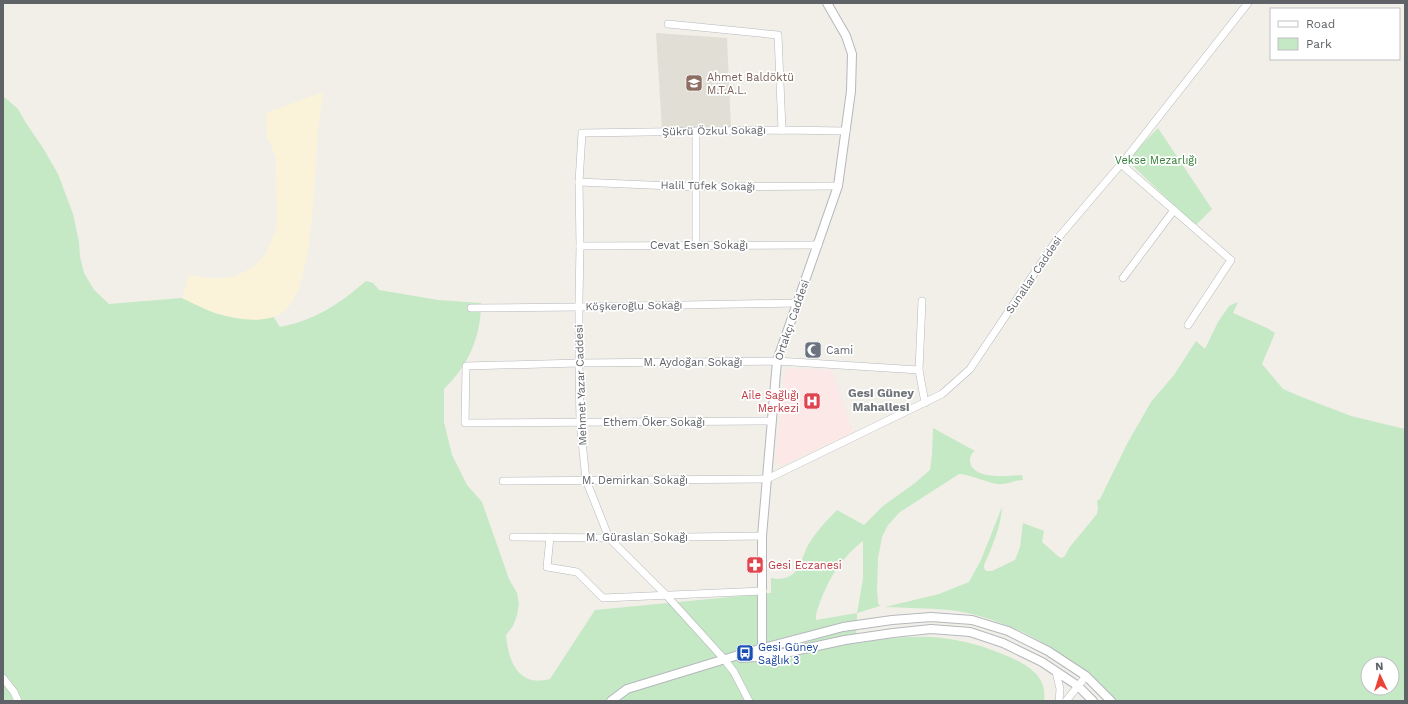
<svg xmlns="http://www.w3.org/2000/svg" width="1408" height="704" font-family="'Work Sans',sans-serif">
<rect width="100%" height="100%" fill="#f1efe8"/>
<polygon fill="#e1ded6" points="656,33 727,38 731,127 662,129"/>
<polygon fill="#fce8e6" points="786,368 832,370 853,432 782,466 775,461"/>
<g fill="#c5e8c5" fill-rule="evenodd">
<path d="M3 96 18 109 26 123 43 148 58 174 73 214 79 242 80 257 84 273 94 290 109 304 182 298 215 313 247 319H260L273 316 280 327C316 320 339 304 366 281L373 283 379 290 438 300 481 303C481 337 468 366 444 389V422L452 455 467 485 482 502 509 579 517 593 519 604 517 615 513 626 506 635C508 660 518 688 550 679L595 610 771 593V578C780 580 788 579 795 572 801 566 803 555 807 547 815 533 826 521 837 510L864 525 883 506 915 483 930 470 932 455 933 428 975 451C971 453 970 457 970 462 973 480 1008 476 1022 475L1023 480C1013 480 1008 485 997 484 985 482 969 474 959 474L900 512 888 525 882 537 878 558 877 589 878 603 880 606 857 613 856 643C880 640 904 636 929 637 954 638 977 644 1000 653 1022 662 1048 673 1044 701H3ZM863 541V579L857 613 816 620C815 615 818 608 820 602 829 578 842 557 863 541Z"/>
<polygon points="1158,128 1212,209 1195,226 1127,160"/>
<path d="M1238 302 1233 313 1267 328 1275 333 1262 364 1283 389 1299 396 1351 416 1405 429V701H1113C1098 687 1084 673 1068 660 1039 636 987 614 949 610 928 608 906 608 885 607L939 594 969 582 981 560 1002 507C1001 527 992 547 984 565V568L986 571H992L1015 560 1020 547 1023 523 1044 531 1042 542 1059 557 1062 558 1065 556 1069 548 1097 514 1098 508 1097 501 1100 499 1127 444 1151 402 1174 375 1196 341 1205 349 1218 322 1229 306ZM1368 664H1392V688H1368Z"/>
</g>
<path fill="#fbf3d9" d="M323 92C320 110 318 127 317 144 314 180 313 291 283 312 265 325 235 319 215 313 204 309 193 303 182 298L189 275 207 278H225L236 276 252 268 260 261 267 252 277 227 276 158 267 136 266 113Z"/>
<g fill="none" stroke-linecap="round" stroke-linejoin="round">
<defs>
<g id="minor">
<polyline points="668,24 778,35 782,130"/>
<polyline points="696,131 696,245"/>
<polyline points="1121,164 1231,260 1188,325"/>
<polyline points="579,182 695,187 838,186"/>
<polyline points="580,246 818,245"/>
<polyline points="1123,278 1174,210"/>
<polyline points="922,301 919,370 925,403"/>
<polyline points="471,308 579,307 796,303"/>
<polyline points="771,421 465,423 466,366 579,363 777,361 919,370"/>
<polyline points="503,481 767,479 942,394 970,369 1058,238 1127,157 1248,3"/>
<polyline points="513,537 609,538 762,536"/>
<polyline points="550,537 547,567 577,572 603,598 763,591"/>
<polyline points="1056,672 1060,689 1059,701"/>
<polyline points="3,678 14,692 18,701"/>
<polyline points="749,701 734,672 724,659 667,596 609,538 586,480 580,422 579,363 579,300 580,246 579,182 582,133 782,130 846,131"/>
<polyline points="1066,701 1086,676"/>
</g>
<g id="tertiary">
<polyline points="762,649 762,536 777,361 838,186 851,91 852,54 846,36 827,3"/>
<polyline points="741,658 771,656 845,640 893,633 931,629 970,632 1003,643 1042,662 1078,686 1093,701"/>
<polyline points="611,701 627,689 745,653 843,627 892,620 931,617 972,620 1008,631 1048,651 1086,676 1111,701"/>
</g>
</defs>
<use href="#minor" stroke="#b5b8bc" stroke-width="8"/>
<use href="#tertiary" stroke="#b5b8bc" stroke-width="10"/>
<use href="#minor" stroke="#fff" stroke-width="7"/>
<use href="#tertiary" stroke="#fff" stroke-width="8"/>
</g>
<defs>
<symbol id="school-square" viewBox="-11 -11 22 22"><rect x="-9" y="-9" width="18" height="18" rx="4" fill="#8d6e63" stroke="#fff"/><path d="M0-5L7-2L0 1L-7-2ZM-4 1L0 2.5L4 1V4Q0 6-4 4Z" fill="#fff"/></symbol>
<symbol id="mosque-square" viewBox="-11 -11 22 22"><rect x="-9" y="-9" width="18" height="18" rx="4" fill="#6b7280" stroke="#fff"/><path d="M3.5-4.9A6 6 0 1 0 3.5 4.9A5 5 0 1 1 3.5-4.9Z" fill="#fff"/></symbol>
<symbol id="hospital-square" viewBox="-11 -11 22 22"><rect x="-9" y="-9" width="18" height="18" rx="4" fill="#e0444e" stroke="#fff"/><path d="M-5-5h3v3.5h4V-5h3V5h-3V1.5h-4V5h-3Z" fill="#fff"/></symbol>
<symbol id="pharmacy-square" viewBox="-11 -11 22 22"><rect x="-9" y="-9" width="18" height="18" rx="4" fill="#e0444e" stroke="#fff"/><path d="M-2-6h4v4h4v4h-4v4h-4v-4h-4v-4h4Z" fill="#fff"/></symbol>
<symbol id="bus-square" viewBox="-11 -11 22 22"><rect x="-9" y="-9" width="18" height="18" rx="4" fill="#1a4fb4" stroke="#fff"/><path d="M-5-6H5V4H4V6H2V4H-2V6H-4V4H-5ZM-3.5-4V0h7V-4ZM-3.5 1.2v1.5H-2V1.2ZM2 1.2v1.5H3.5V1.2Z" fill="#fff"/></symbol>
</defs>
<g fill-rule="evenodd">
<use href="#school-square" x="684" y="73" width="20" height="20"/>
<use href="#mosque-square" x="803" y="340" width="20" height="20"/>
<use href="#hospital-square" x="802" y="391" width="20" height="20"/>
<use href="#pharmacy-square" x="745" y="555" width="20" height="20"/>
<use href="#bus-square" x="735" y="643" width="20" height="20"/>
</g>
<g text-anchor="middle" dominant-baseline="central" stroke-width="3.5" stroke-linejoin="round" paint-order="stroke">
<g font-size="11" fill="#785e54" stroke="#fff" text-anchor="start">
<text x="707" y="77">Ahmet Baldöktü<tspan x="707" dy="13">M.T.A.L.</tspan></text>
</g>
<g font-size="11" fill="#5f6368" stroke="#fff">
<text transform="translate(714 131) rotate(-1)">Şükrü Özkul Sokağı</text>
<text transform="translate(708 186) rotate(1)">Halil Tüfek Sokağı</text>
<text x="699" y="245">Cevat Esen Sokağı</text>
<text transform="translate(1034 275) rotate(-56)">Sunallar Caddesi</text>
<text transform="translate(634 306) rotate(-1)">Köşkeroğlu Sokağı</text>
<text transform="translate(792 320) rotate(-71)">Ortakçı Caddesi</text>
<text x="693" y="362">M. Aydoğan Sokağı</text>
<text transform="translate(581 385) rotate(-92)">Mehmet Yazar Caddesi</text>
<text x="654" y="422">Ethem Öker Sokağı</text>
<text x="635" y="480">M. Demirkan Sokağı</text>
<text x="637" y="537">M. Güraslan Sokağı</text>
</g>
<g font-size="11" fill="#348238" stroke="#fff">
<text x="1156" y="160">Vekse Mezarlığı</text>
</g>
<g font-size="11" fill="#5b616d" stroke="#fff" text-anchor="start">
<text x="826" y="350">Cami</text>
</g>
<g font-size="11" fill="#be3a42" stroke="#fff" text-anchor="end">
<text x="799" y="395">Aile Sağlığı<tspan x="799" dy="13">Merkezi</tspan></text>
<text x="768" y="565" text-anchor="start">Gesi Eczanesi</text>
</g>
<g font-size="11" fill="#164399" stroke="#fff" text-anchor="start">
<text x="758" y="647">Gesi Güney<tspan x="758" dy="13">Sağlık 3</tspan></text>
</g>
<g font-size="12" font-weight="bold" fill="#70757a" stroke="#fff">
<text x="881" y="393">Gesi Güney<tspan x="881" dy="14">Mahallesi</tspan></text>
</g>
</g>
<rect width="1408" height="704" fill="none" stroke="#5f6368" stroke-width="8"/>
<rect x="1270" y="8" width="130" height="52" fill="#ffffff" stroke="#bfc1c3"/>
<rect x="1278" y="21" width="20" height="6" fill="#ffffff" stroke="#bfc1c3"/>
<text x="1306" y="28" font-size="12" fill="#5f6368">Road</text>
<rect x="1278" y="38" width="20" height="12" fill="#c5e8c5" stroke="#bfc1c3"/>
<text x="1306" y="48" font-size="12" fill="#5f6368">Park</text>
<g transform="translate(1380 676) rotate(356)"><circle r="19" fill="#ffffff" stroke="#bfc1c3"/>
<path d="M0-3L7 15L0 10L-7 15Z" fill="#ea4335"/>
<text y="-6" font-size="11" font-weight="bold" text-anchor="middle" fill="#5f6368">N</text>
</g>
</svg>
